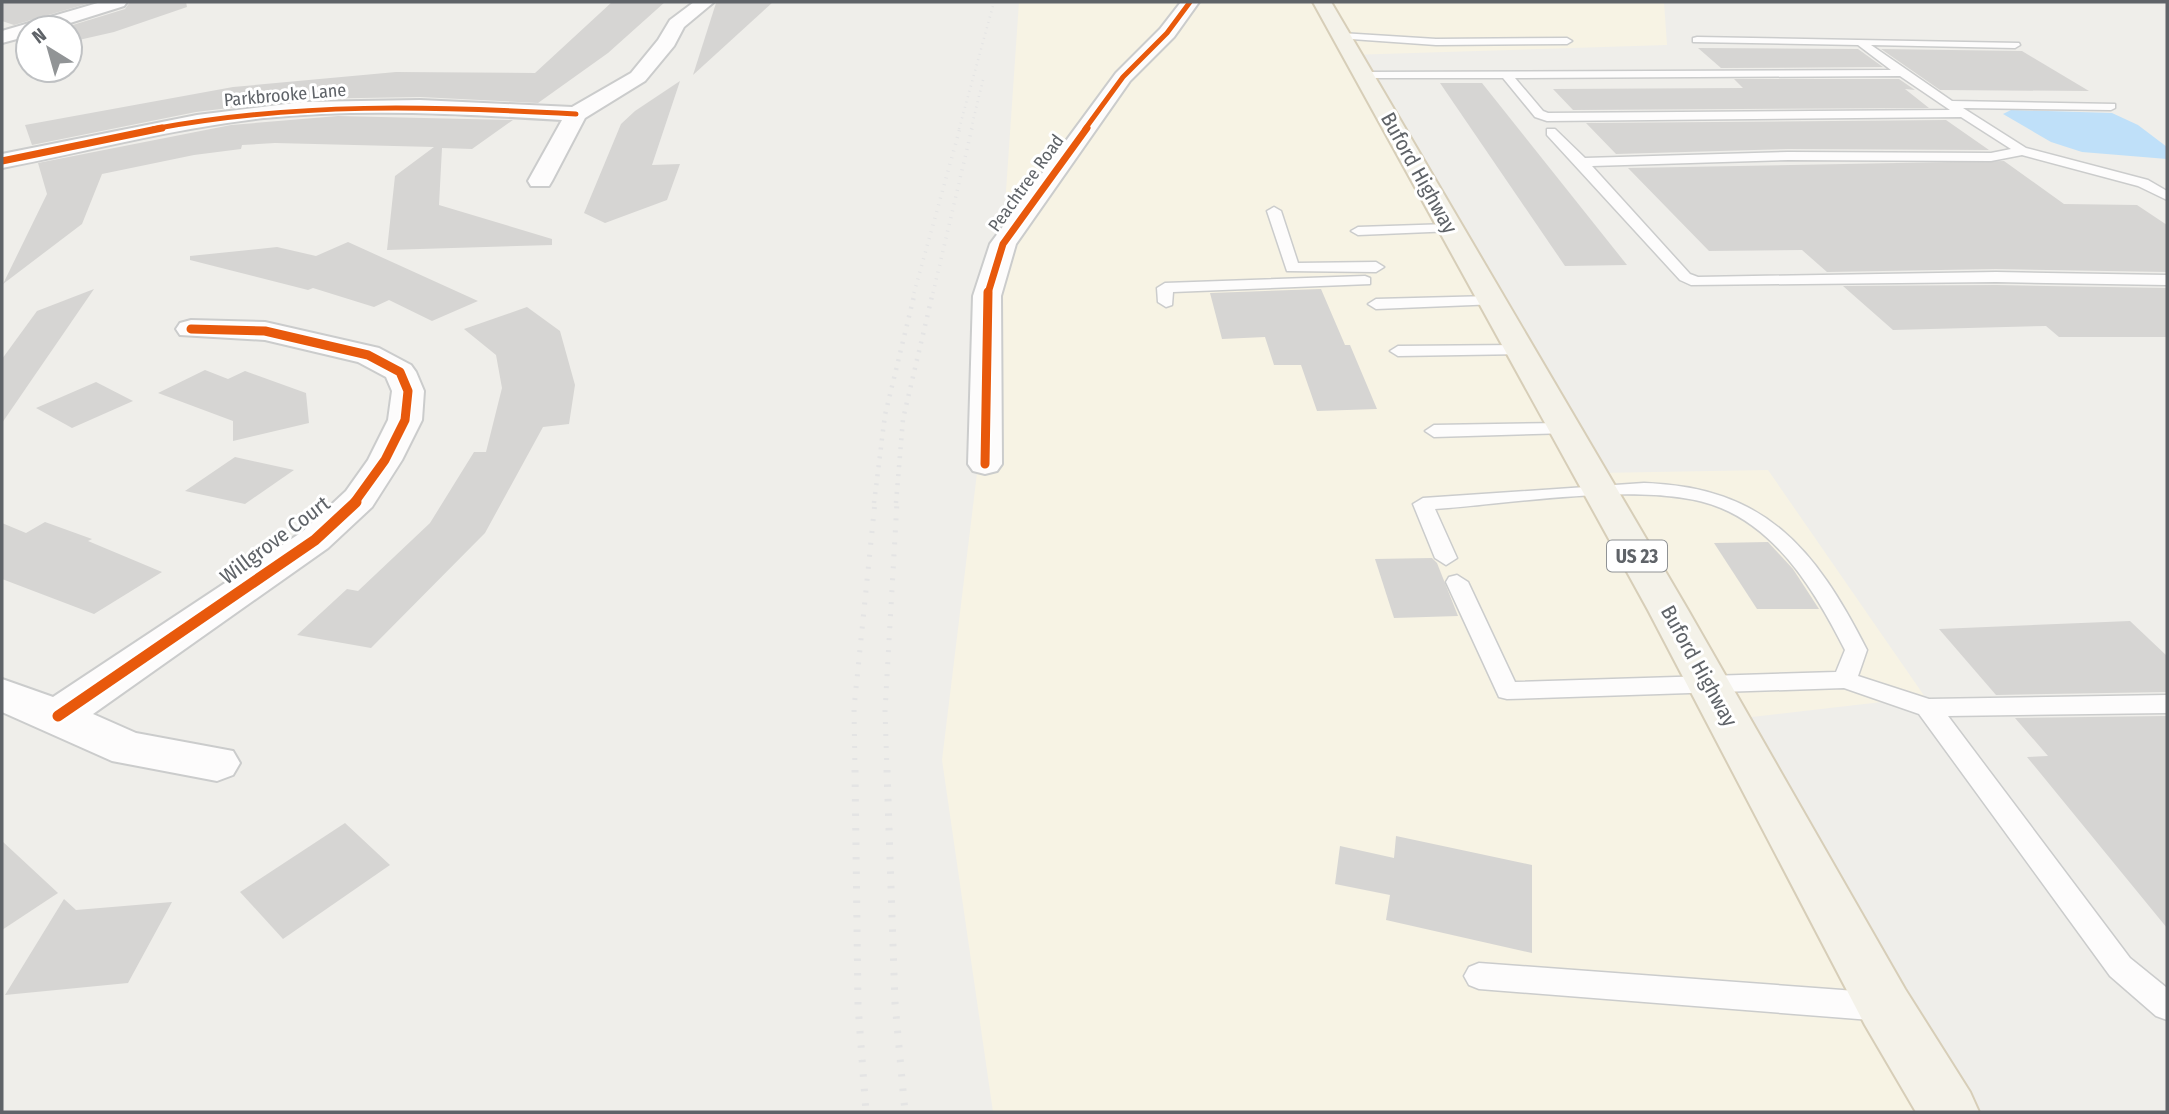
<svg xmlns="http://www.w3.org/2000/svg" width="2169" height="1114" font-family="'Fira Sans Condensed',sans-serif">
<rect width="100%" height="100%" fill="#efeeea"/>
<polygon fill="#f7f3e4" points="1019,2 1664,2 1667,45 1349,55 1597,473 1768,470 1925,697 1734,719 1948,1112 993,1112 942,760 999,293"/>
<polygon fill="#bfe0f9" points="2011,110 2112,113 2138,125 2167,147 2167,159 2082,152 2051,142 2003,114"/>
<g fill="#d6d5d3">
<polygon points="2,2 93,2 14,25 2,21"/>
<polygon points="130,2 186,2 187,7 114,32 70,42 70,28 63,28 125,9"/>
<polygon points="612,2 665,2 608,53 538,103 420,97 302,99 196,112 32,145 25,125 233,87 396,72 535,73"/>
<polygon points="717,2 773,2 693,75 716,3"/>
<polygon points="1698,48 1858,49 1883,67 1721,68"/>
<polygon points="1881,49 2022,51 2089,91 1940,90"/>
<polygon points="1734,79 1899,79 1915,90 1905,89 1929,108 1573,110 1553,89 1743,88"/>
<polygon points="680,81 652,165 680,164 667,200 605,223 584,213 621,124 635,111"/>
<polygon points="1440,83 1482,83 1627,265 1565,266"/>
<polygon points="338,116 513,120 472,149 442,148 439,205 552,239 552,245 387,250 395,176 434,147 275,143 242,145 241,149 194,155 102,174 82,224 3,284 47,194 38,163 231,125"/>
<polygon points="1946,120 1989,150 1788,149 1616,154 1586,123"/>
<polygon points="2004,161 2064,204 2137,205 2167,225 2167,272 1996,269 1827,272 1802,250 1709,251 1628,168"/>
<polygon points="348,242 478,301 432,321 389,300 374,307 313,288 308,290 190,260 190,256 277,247 316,256"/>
<polygon points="1996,285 2167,288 2167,337 2059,337 2046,326 1893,330 1843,286"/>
<polygon points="94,289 2,423 2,359 37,311"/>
<polygon points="1321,289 1345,345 1350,345 1377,409 1317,411 1301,365 1274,365 1265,337 1222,339 1210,293"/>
<polygon points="527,307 560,331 575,385 569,424 543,427 485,533 371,648 297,635 347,589 358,591 430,523 474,452 486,452 502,388 496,355 464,329"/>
<polygon points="205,370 228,379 245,371 306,393 309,423 233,441 233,421 158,393"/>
<polygon points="96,382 133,401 72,428 36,408"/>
<polygon points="235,457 294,470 245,504 185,491"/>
<polygon points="45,522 92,539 88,541 162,572 94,614 2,579 2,523 26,533"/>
<polygon points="1768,542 1793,569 1819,609 1757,609 1714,543"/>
<polygon points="1432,558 1437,563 1458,616 1394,618 1375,559"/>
<polygon points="2130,621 2167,656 2167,692 1996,695 1939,629"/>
<polygon points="2167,716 2167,928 2027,757 2048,756 2015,718"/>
<polygon points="345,823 390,865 283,939 240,892"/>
<polygon points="1396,836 1532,865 1532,953 1386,920 1390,895 1335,884 1340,846 1394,858"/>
<polygon points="2,841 58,893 2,930"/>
<polygon points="64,899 76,910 172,902 128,983 5,995"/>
</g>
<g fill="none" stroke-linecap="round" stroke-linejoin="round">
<defs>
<g id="lane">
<polygon points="1341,33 1436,39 1567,38 1572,41 1567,44 1436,45 1337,38 1336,36"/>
<path d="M1697 37 2019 43 2020 45 2015 48 1871 45 1952 101 2115 104V108L2111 110 1963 108 2026 148 2148 180 2167 191V200L2138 186 2022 155 1991 161 1788 160 1592 166 1690 274 1698 277 1996 272 2167 275V285L1996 282 1691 285 1680 280 1547 135V129H1555L1585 158 1788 152 1991 153 2011 149 1961 117 1547 121 1535 117 1503 78H1363L1357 75 1363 72 1891 70 1858 45 1693 42V38ZM1900 76 1950 110 1548 113 1543 111 1515 78Z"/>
<polygon points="1274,207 1281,211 1298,263 1376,262 1384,267 1376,272 1287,271 1267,211"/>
<polygon points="1449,224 1456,228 1454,231 1358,235 1351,231 1358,227"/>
<polygon points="1365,276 1370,278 1370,284 1173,292 1172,305 1166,307 1158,302 1157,288 1165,283"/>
<polygon points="1491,296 1499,301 1497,304 1376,309 1368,304 1376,299"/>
<polygon points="1519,345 1525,346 1527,350 1525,354 1398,356 1390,351 1398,346"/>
<polygon points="1564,423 1570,425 1573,429 1570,433 1434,437 1425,431 1434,425"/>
<path d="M1644 483C1765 487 1815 548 1867 650L1858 676 1929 699 2167 695V713L1948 716 2130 958 2167 988V1020L2156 1016 2110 976 1919 714 1844 688 1507 699 1499 697 1446 582 1449 577 1457 575 1468 582 1515 682 1836 672 1845 650C1817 595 1781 533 1721 508 1654 479 1511 504 1435 509L1457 558 1446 565 1435 558 1413 504 1423 498Z"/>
<polygon points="1479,963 1883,993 1894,997 1898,1007 1894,1017 1883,1021 1479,989 1469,985 1464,976 1469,967"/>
</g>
<g id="street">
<polygon points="101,2 127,2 124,6 54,28 28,28 28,36 2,43 2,31"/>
<path d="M694 2H714L684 27 674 46 645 81 585 118 552 181 549 186H531L528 181 562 120C463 114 363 108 264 118 175 128 89 151 2 168V154L197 115 302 102 420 100 572 107 631 73 658 40 670 20Z"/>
<polygon points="1181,2 1199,2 1174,37 1130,81 1016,244 1001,296 1002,464 997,471 985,474 973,471 968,464 973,296 990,244 1116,73 1160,29"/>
<polygon points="191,320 265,322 379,348 411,365 416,372 424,391 422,420 402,460 372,507 328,548 93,714 136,733 233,751 240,763 233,775 217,781 112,761 2,712 2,679 53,697 302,532 346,491 368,460 388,420 392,391 386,377 358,362 265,340 180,335 176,329 180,323"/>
</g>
<polygon id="primary" points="1313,2 1331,2 1688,610 1905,989 1970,1092 1979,1112 1916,1112 1865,1025 1648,610"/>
</defs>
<use href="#lane" stroke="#cbcccc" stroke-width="3"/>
<use href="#street" stroke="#cbcccc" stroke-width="4"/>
<use href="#primary" stroke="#d7ceb8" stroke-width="4"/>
<use href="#lane" fill="#fdfcfc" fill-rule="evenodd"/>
<use href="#street" fill="#fdfcfc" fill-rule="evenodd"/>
<use href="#primary" fill="#f4f2e9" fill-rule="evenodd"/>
<g stroke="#e4e4e4" stroke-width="2.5" stroke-dasharray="1 4.5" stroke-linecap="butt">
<polyline points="959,129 994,2"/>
<polyline points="971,129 984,76"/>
</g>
<g stroke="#e4e4e4" stroke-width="3.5" stroke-dasharray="1 6" stroke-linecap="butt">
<polyline points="914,293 960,128"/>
<polyline points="933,293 972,128"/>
</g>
<g stroke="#e4e4e4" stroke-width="4.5" stroke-dasharray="2 7" stroke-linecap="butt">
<polyline points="874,503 885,415 915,292"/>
<polyline points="896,503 903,419 933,292"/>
</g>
<g stroke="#e4e4e4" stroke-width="5" stroke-dasharray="2 10" stroke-linecap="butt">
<polyline points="855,772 854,708 875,502"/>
<polyline points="887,772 885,711 897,502"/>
</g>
<g stroke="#e4e4e4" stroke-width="7" stroke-dasharray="2.5 12" stroke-linecap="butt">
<polyline points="855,770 858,1005 866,1112"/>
<polyline points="887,770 895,1003 905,1112"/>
</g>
<defs>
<g id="cycleway-far3">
<path d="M153 129C295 102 433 106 576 114"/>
<polyline points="1085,129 1123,77 1167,33 1190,2"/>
</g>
<g id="cycleway-far2">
<polyline points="2,161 162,128"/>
<polyline points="988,293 1003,244 1087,128"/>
</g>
<g id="cycleway-far1">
<polyline points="191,329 265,331 368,355 400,372 408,391 405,420 385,460 354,503"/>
<polyline points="985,464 988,292"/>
</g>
<polyline id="cycleway" points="58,716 315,540 356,502"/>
</defs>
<use href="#cycleway-far3" stroke="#fff" stroke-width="8"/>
<use href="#cycleway-far2" stroke="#fff" stroke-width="10"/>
<use href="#cycleway-far1" stroke="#fff" stroke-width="12"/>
<use href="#cycleway" stroke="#fff" stroke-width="16"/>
<use href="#cycleway-far3" stroke="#e8590c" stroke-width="5"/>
<use href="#cycleway-far2" stroke="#e8590c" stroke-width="7"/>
<use href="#cycleway-far1" stroke="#e8590c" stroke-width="9"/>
<use href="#cycleway" stroke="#e8590c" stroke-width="11"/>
</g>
<g text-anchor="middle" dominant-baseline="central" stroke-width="6" stroke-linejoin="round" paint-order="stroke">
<g font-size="18" fill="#5f6368" stroke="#fff">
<text transform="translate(285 95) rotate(-5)">Parkbrooke Lane</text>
<text transform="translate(1026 183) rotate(-54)">Peachtree Road</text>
</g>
<rect fill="#fff" stroke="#8f9295" stroke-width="2" x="1607" y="540.5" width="60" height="31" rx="5"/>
<g font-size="19" font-weight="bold" fill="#5f6368">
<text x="1637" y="556">US 23</text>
</g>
<g font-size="21" fill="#5f6368" stroke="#fff">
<text transform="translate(1419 173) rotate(61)">Buford Highway</text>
<text transform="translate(275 540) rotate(-37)">Willgrove Court</text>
<text transform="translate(1699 666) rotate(61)">Buford Highway</text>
</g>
</g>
<rect width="2169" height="1114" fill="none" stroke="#5f6368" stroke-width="7"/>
<g transform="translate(49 49) rotate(323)"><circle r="33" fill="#ffffff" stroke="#bfc1c3" stroke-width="2"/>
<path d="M0-5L12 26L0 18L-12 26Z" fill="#919496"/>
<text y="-10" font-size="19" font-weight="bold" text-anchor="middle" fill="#5f6368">N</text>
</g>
</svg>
